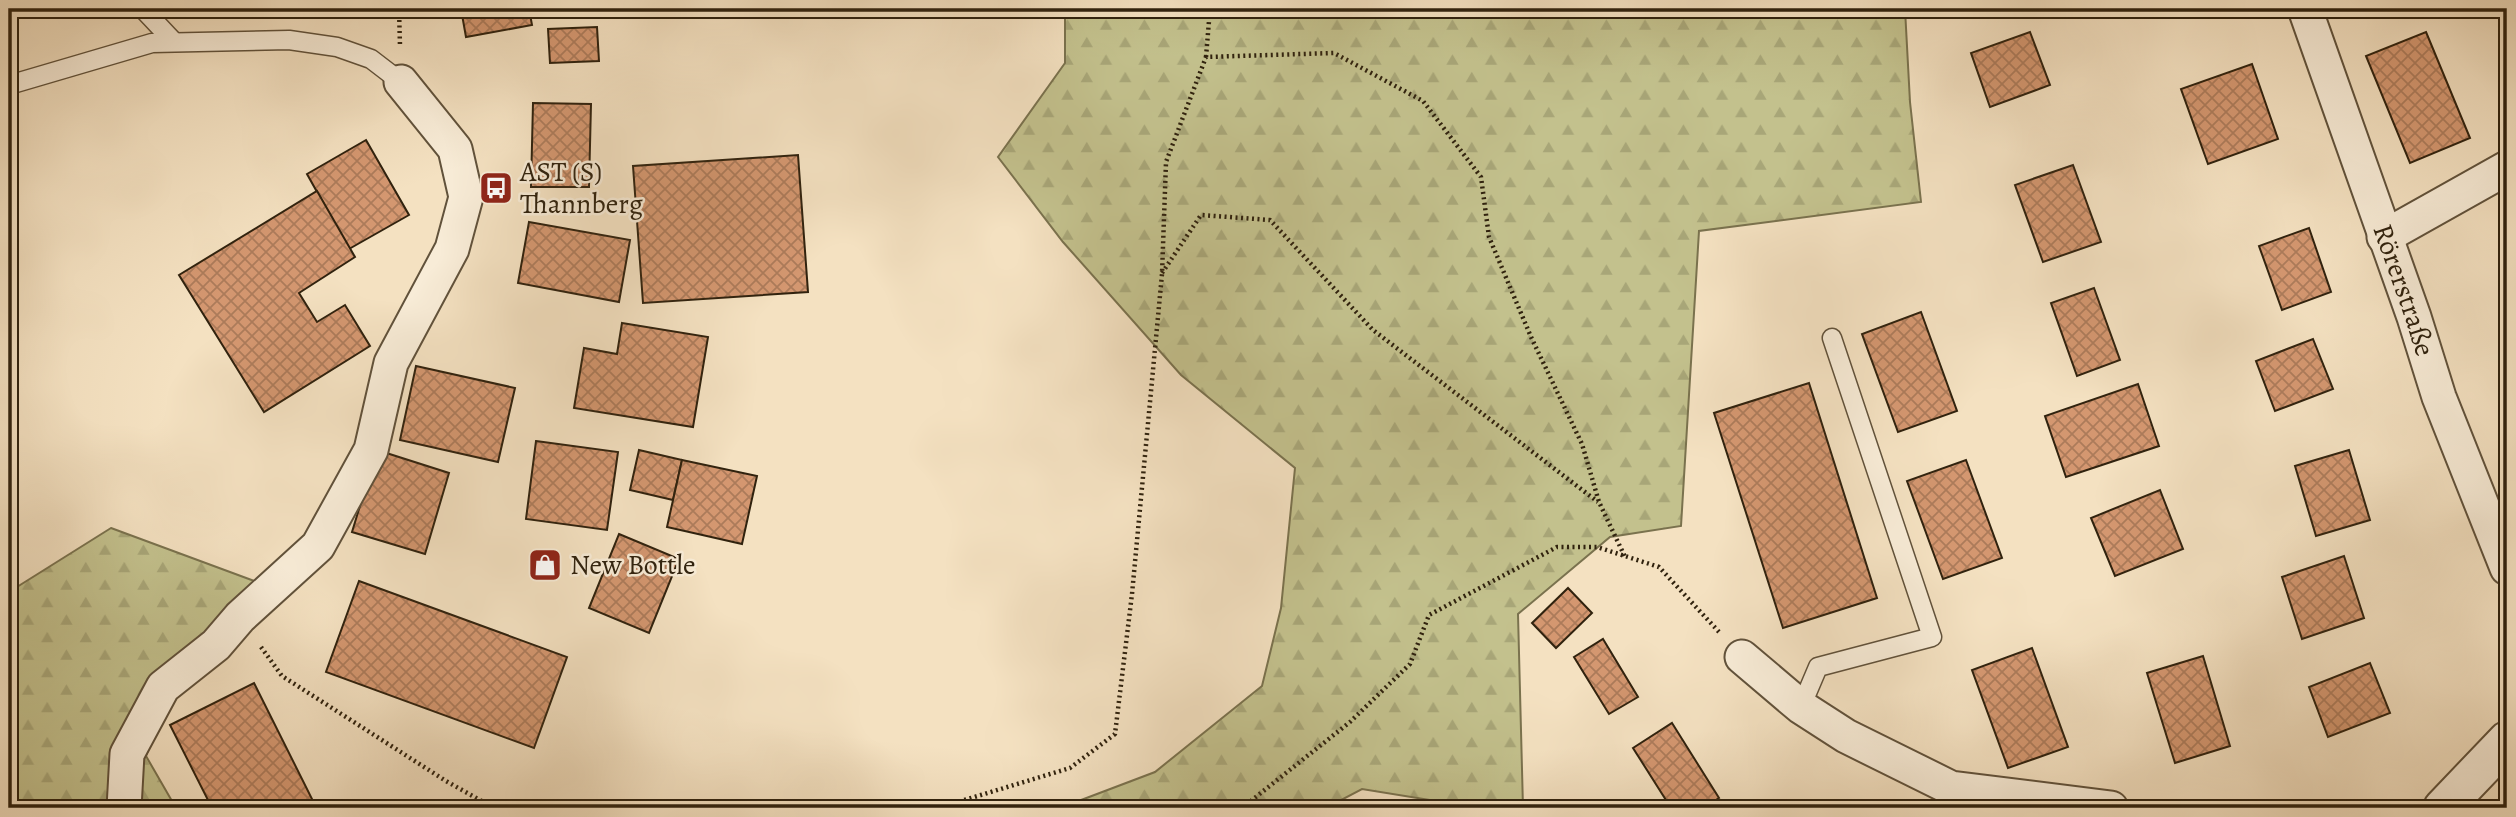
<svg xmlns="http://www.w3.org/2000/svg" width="2516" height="817" font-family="Alegreya,serif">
<defs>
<pattern id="forest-firs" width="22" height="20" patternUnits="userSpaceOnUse" patternTransform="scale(1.75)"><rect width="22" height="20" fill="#c3c18d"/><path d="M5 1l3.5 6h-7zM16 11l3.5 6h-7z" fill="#a8a678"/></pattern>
<pattern id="building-cross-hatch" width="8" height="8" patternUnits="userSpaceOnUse" patternTransform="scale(1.75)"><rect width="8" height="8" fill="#d49770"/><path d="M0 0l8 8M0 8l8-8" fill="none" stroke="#ac7b5a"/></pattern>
</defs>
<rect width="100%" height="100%" fill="#f4e1c1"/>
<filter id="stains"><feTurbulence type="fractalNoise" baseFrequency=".00286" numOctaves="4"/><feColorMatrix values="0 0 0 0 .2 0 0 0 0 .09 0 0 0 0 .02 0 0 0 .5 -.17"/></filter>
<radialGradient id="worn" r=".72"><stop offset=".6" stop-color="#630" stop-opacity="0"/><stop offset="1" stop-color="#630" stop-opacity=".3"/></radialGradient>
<g fill="url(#forest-firs)" stroke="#7a724e" stroke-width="2">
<polygon points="1065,9 1905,9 1910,102 1921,202 1699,231 1681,526 1610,537 1518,614 1523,808 1479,808 1362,789 1326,808 1060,808 1155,772 1262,686 1281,608 1295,468 1181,375 1063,242 998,157 1065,63"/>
<polygon points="111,528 265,585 165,701 146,756 176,808 32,808 9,795 9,592"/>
</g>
<g fill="url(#building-cross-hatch)" stroke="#30220e" stroke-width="2">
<polygon points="461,9 529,9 532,25 466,37"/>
<polygon points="597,27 599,61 550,63 548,29"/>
<polygon points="2030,32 2050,85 1990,107 1971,53"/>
<polygon points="2426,32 2470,138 2410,163 2366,56"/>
<polygon points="2252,64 2278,139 2208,164 2181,89"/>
<polygon points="533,103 591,104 589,187 531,187"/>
<polygon points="366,140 409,215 349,249 307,174"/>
<polygon points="798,155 808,292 643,303 633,166"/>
<polygon points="2073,165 2101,242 2043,262 2015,185"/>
<polygon points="317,191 355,257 299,293 317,322 345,305 370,346 264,412 179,275"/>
<polygon points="529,222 630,240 619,302 518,283"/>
<polygon points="2309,228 2331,292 2282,310 2259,246"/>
<polygon points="2094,288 2120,360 2077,376 2051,303"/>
<polygon points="1921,312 1957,411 1898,432 1862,334"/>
<polygon points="622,323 708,337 693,427 574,408 584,348 617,354"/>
<polygon points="2313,339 2333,389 2275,411 2256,361"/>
<polygon points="416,366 515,388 498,462 400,440"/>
<polygon points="1809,383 1877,598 1783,628 1714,413"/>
<polygon points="2138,384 2159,446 2066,477 2045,416"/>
<polygon points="536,441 618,452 607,530 526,519"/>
<polygon points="377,450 449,473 425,554 352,532"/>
<polygon points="639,450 682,460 673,500 630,490"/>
<polygon points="2349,450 2370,520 2316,536 2295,466"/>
<polygon points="682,460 757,476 742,544 667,527"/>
<polygon points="1966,460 2002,558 1943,579 1907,481"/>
<polygon points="2160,490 2183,549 2115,576 2091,518"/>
<polygon points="619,534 679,559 649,633 589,608"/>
<polygon points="2344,556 2364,618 2302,639 2282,577"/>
<polygon points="359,581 567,657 534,748 326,672"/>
<polygon points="1568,588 1592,613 1556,648 1532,623"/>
<polygon points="1603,639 1638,697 1609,714 1574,657"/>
<polygon points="2032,648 2068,747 2008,768 1972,670"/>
<polygon points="2203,656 2230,746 2175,763 2147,673"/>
<polygon points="2370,663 2390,713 2328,737 2309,687"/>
<polygon points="254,683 315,805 309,808 212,808 170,725"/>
<polygon points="1672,723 1719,798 1703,808 1671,808 1633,748"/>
</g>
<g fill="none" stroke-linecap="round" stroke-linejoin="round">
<defs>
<g id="service">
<polyline points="143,9 174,42"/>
<polyline points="9,85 152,43 289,40 337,47 371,59 401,82"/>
<polyline points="1801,707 1818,667 1932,637 1832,338"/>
</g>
<g id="minor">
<path id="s1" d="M2305 9 2414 317 2439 397 2507 568"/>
<polyline points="2384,237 2507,168"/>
<polyline points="1742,657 1801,707 1846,736 1951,788 2111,808"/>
<polyline points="124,808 127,754 163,687 216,645 240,617 318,546 371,450 391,363 452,249 466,197 455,149 401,82"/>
</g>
<polyline id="tertiary" points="2443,808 2507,741"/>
</defs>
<use href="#service" stroke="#61523b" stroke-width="21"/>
<use href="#minor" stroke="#61523b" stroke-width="37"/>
<use href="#tertiary" stroke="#61523b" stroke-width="42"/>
<g stroke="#30220e" stroke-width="4.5" stroke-dasharray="2 3.5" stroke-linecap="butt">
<polyline points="399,9 400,46"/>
<polyline points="1206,57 1210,9"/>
<polyline points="1162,273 1201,215 1270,220 1373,330 1598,502"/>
<polyline points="261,647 282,676 446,781 494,808"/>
<polyline points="938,808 1070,768 1115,734 1132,594 1162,274 1166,162 1206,57 1334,53 1423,101 1481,177 1489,237 1531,337 1582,444 1599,502 1625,557"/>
<polyline points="1242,808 1350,722 1410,664 1429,615 1557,547 1597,547 1659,567 1720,633"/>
</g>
<use href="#service" stroke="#f8ecd7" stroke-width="18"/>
<use href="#minor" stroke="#f8ecd7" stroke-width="33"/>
<use href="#tertiary" stroke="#f8ecd7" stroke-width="38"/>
</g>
<defs>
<symbol id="bus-square" viewBox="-11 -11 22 22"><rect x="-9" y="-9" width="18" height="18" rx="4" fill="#8f2418" stroke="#f8ecd7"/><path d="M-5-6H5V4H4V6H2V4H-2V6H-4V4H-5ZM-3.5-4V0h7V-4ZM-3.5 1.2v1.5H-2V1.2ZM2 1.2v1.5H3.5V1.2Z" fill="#fff"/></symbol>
<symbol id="shop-square" viewBox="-11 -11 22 22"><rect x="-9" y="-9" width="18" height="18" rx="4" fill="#8f2418" stroke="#f8ecd7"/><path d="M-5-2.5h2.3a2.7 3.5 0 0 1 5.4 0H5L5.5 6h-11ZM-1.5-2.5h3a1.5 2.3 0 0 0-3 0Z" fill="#fff"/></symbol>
</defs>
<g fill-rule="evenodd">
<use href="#bus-square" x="477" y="169" width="38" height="38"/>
<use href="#shop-square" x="526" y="546" width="38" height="38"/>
</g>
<g text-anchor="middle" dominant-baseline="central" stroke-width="5" stroke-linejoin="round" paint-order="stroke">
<g font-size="28" fill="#30220e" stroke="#f8ecd7" text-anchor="start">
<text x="520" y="172">AST (S)<tspan x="520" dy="32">Thannberg</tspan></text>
<text x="570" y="565">New Bottle</text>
</g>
<g font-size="28" fill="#30220e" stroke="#f8ecd7">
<text stroke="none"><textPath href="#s1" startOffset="298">Rörerstraße</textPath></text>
</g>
</g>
<rect width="2516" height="817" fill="none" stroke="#f4e1c1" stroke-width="35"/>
<rect x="10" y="10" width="2495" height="796" fill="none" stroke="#30220e" stroke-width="3.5"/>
<rect x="18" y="18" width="2481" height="782" fill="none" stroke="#30220e" stroke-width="2"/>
<rect width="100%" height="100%" filter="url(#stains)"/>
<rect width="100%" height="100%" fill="url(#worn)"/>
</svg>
